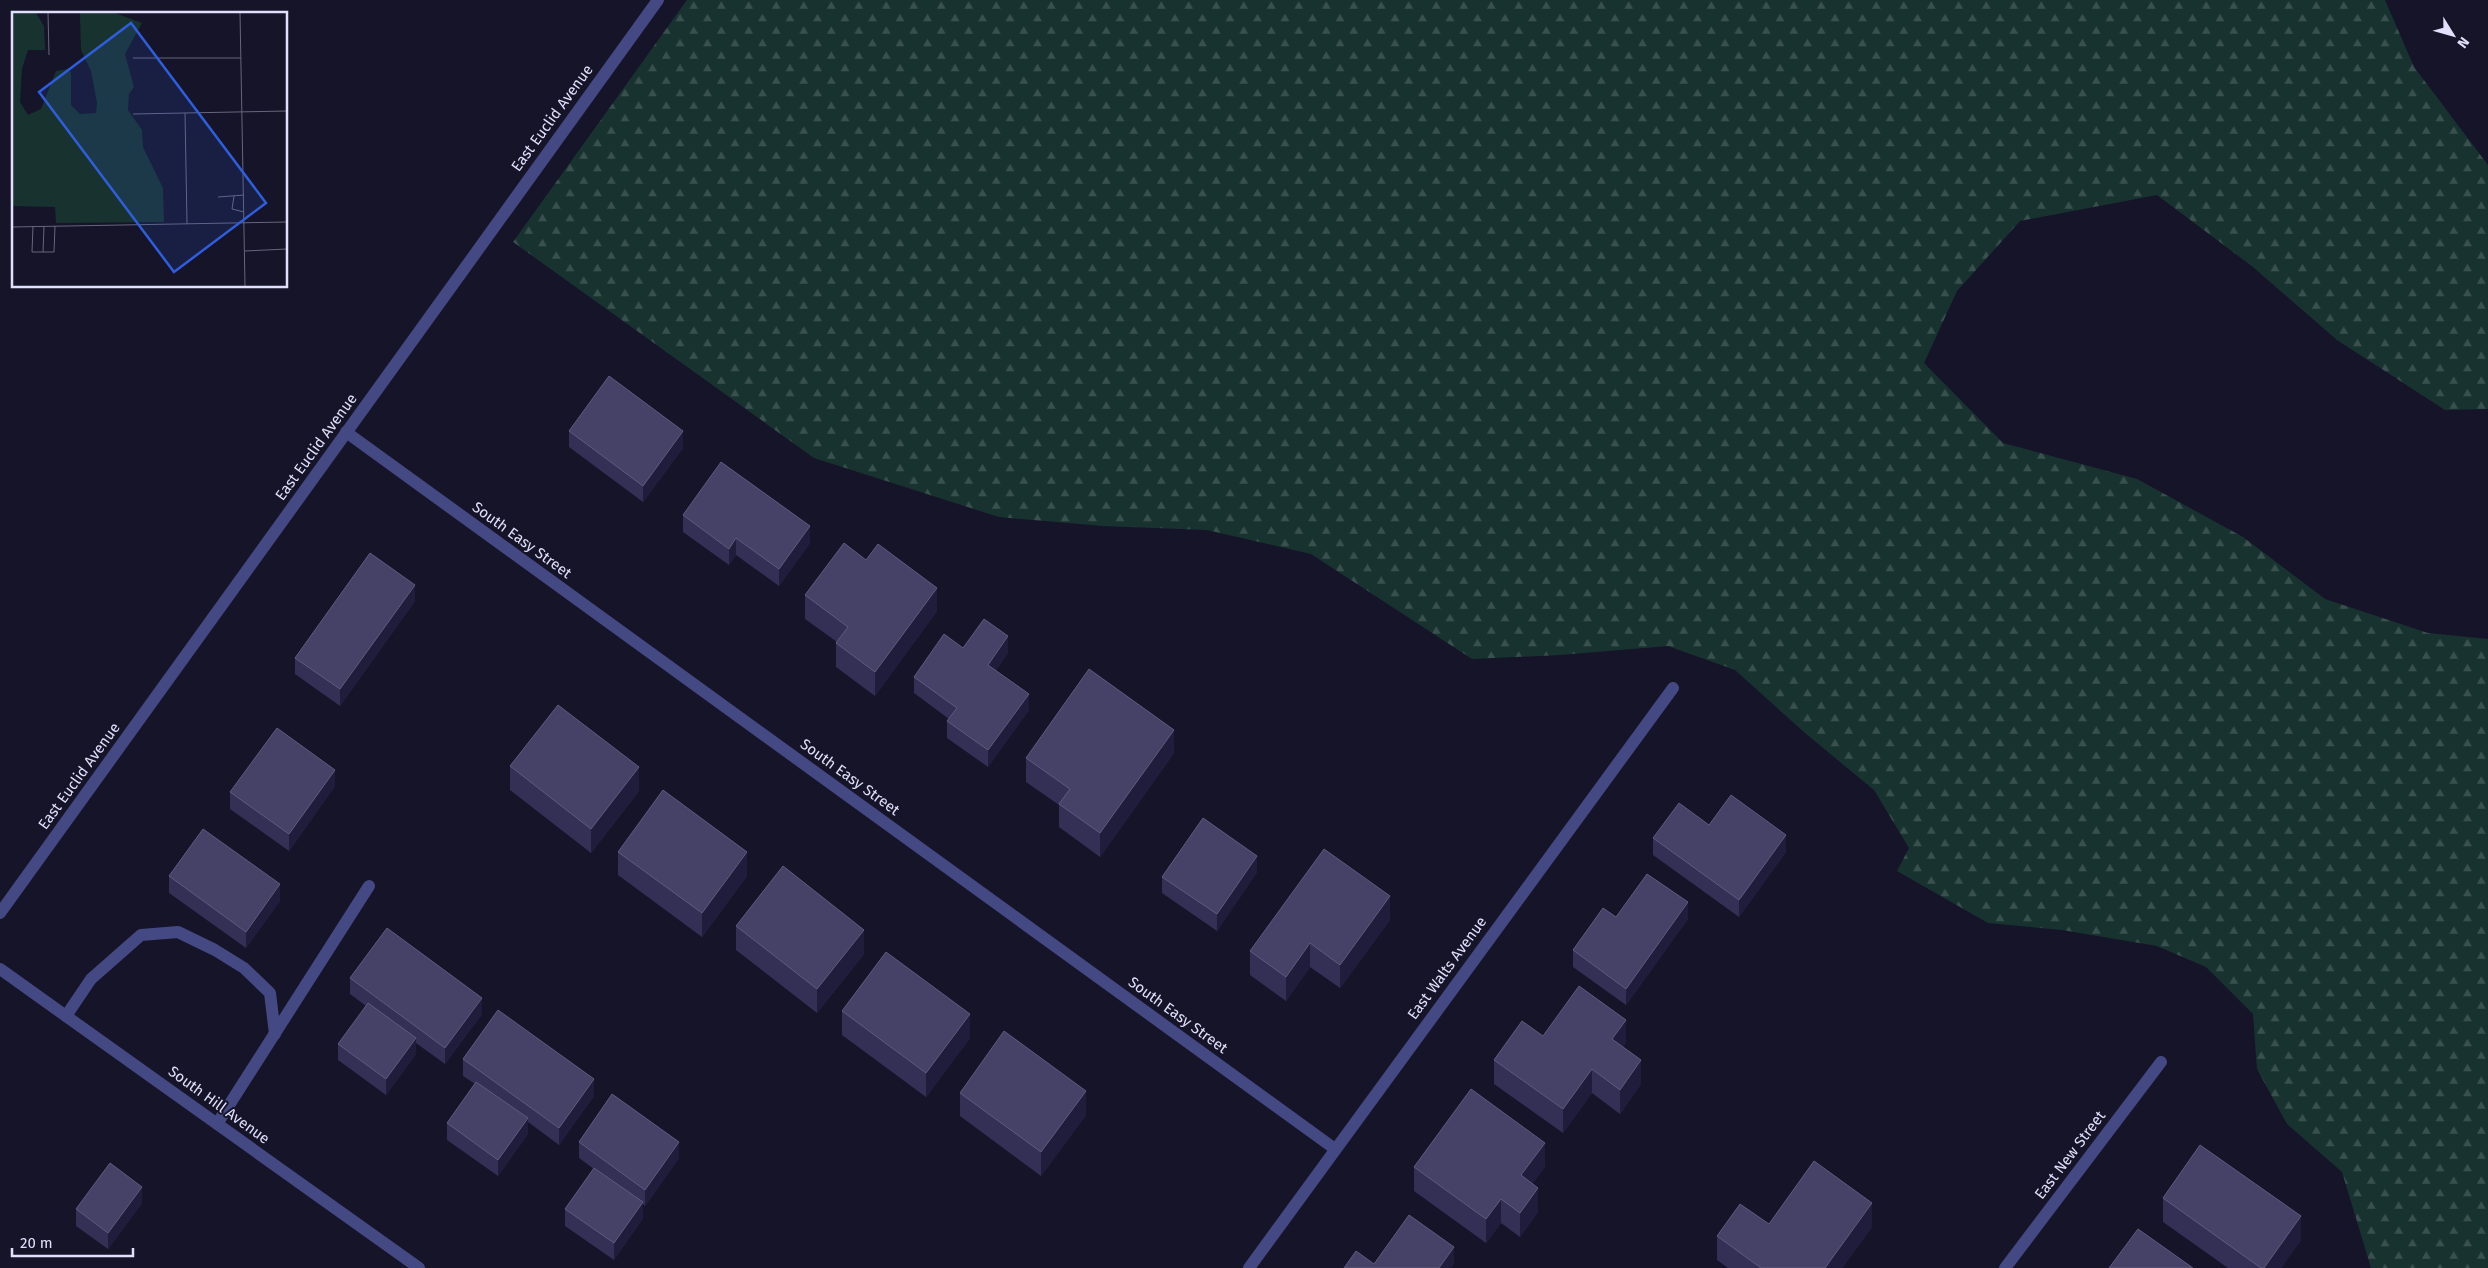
<svg xmlns="http://www.w3.org/2000/svg" width="2488" height="1268" font-family="'Fira Sans',sans-serif">
<defs>
<pattern id="forest-firs" width="22" height="20" patternUnits="userSpaceOnUse" patternTransform="scale(1.25)"><rect width="22" height="20" fill="#18332f"/><path d="M5 1l3.5 6h-7zM16 11l3.5 6h-7z" fill="#39504e"/></pattern>
</defs>
<rect width="100%" height="100%" fill="#151429"/>
<polygon fill="url(#forest-firs)" points="687,0 2385,0 2414,67 2488,165 2488,409 2445,410 2337,340 2253,267 2157,195 2020,221 1957,291 1924,363 2003,443 2137,479 2243,537 2325,599 2428,633 2488,639 2488,1268 2371,1268 2342,1172 2287,1124 2257,1069 2253,1014 2206,967 2157,946 2062,930 1988,923 1897,871 1909,848 1874,790 1805,733 1735,670 1668,646 1560,655 1472,659 1311,554 1207,530 1103,526 999,517 814,458 513,242"/>
<g fill="none" stroke-linecap="round" stroke-linejoin="round">
<g stroke="#444883" stroke-width="12">
<polyline points="346,432 1335,1149"/>
<polyline points="0,913 658,0"/>
<polyline points="0,969 419,1268"/>
<polyline points="66,1016 91,979 141,935 178,932 215,950 244,968 270,993 275,1034"/>
<polyline points="217,1124 369,886"/>
<polyline points="1249,1268 1673,688"/>
<polyline points="2005,1268 2161,1062"/>
</g>
</g>
<g fill="#332f55">
<polygon points="569,431 683,448 643,502 569,447"/>
<polygon points="683,515 810,543 779,586 736,555 729,565 683,532"/>
<polygon points="805,595 937,611 875,696 836,667 836,643 837,642 805,619"/>
<polygon points="415,601 340,706 295,674 295,658"/>
<polygon points="963,648 1008,653 996,670 1029,710 988,767 947,738 947,721 949,719 914,693 914,677"/>
<polygon points="1174,753 1100,857 1059,827 1059,805 1026,782 1026,758"/>
<polygon points="510,766 639,791 591,853 510,790"/>
<polygon points="335,786 289,851 230,809 230,792"/>
<polygon points="1709,825 1786,852 1739,917 1653,855 1653,838"/>
<polygon points="618,852 747,876 702,937 618,875"/>
<polygon points="1257,872 1217,931 1162,893 1162,877"/>
<polygon points="169,876 280,901 246,948 169,893"/>
<polygon points="1616,917 1688,919 1626,1005 1573,967 1573,950"/>
<polygon points="1390,920 1340,988 1310,967 1286,1001 1250,975 1250,951"/>
<polygon points="736,926 864,954 817,1013 736,950"/>
<polygon points="350,978 482,1014 445,1064 416,1043 416,1054 386,1095 338,1060 338,1044 366,1006 350,994"/>
<polygon points="842,1011 970,1038 926,1097 842,1035"/>
<polygon points="1543,1036 1626,1043 1623,1047 1641,1084 1620,1114 1592,1093 1563,1133 1494,1084 1494,1060"/>
<polygon points="463,1059 594,1096 559,1145 528,1122 528,1134 498,1176 447,1140 447,1123 475,1084 463,1076"/>
<polygon points="960,1093 1086,1115 1041,1176 960,1116"/>
<polygon points="579,1142 679,1158 645,1206 643,1204 643,1218 614,1260 565,1226 565,1209 594,1169 579,1158"/>
<polygon points="1414,1167 1545,1167 1532,1184 1538,1212 1520,1237 1501,1223 1486,1243 1414,1191"/>
<polygon points="2163,1198 2301,1240 2281,1268 2228,1268 2163,1222"/>
<polygon points="142,1203 108,1249 76,1226 76,1209"/>
<polygon points="1769,1224 1872,1227 1842,1268 1728,1268 1717,1260 1717,1236"/>
</g>
<g fill="#1f1c3c">
<polygon points="683,431 683,448 643,502 643,486"/>
<polygon points="810,526 810,543 779,586 779,569"/>
<polygon points="736,538 736,555 729,565 729,549"/>
<polygon points="415,585 415,601 340,706 340,689"/>
<polygon points="937,588 937,611 875,696 875,672"/>
<polygon points="1008,636 1008,653 988,681 988,665"/>
<polygon points="1029,694 1029,710 988,767 988,750"/>
<polygon points="1174,730 1174,753 1100,857 1100,833"/>
<polygon points="639,767 639,791 591,853 591,829"/>
<polygon points="335,770 335,786 289,851 289,834"/>
<polygon points="1786,835 1786,852 1739,917 1739,900"/>
<polygon points="747,852 747,876 702,937 702,913"/>
<polygon points="1257,856 1257,872 1217,931 1217,914"/>
<polygon points="280,884 280,901 246,948 246,932"/>
<polygon points="1390,896 1390,920 1340,988 1340,965"/>
<polygon points="1688,902 1688,919 1626,1005 1626,989"/>
<polygon points="864,930 864,954 817,1013 817,989"/>
<polygon points="1310,943 1310,967 1286,1001 1286,977"/>
<polygon points="482,998 482,1014 445,1064 445,1048"/>
<polygon points="970,1014 970,1038 926,1097 926,1073"/>
<polygon points="1626,1020 1626,1043 1612,1063 1612,1039"/>
<polygon points="416,1038 416,1054 386,1095 386,1079"/>
<polygon points="1641,1060 1641,1084 1620,1114 1620,1090"/>
<polygon points="1592,1069 1592,1093 1563,1133 1563,1109"/>
<polygon points="594,1079 594,1096 559,1145 559,1128"/>
<polygon points="1086,1091 1086,1115 1041,1176 1041,1152"/>
<polygon points="528,1118 528,1134 498,1176 498,1160"/>
<polygon points="679,1142 679,1158 645,1206 645,1190"/>
<polygon points="1545,1143 1545,1167 1521,1199 1521,1175"/>
<polygon points="142,1187 142,1203 108,1249 108,1233"/>
<polygon points="1538,1188 1538,1212 1520,1237 1520,1213"/>
<polygon points="1501,1199 1501,1223 1486,1243 1486,1219"/>
<polygon points="643,1202 643,1218 614,1260 614,1243"/>
<polygon points="1872,1203 1872,1227 1842,1268 1825,1268"/>
<polygon points="2301,1216 2301,1240 2281,1268 2264,1268"/>
<polygon points="1454,1247 1454,1264 1451,1268 1439,1268"/>
</g>
<g fill="#464267" stroke="#5e5b7e">
<polygon points="609,376 683,431 643,486 569,431"/>
<polygon points="721,462 810,526 779,569 736,538 729,549 683,515"/>
<polygon points="844,543 866,560 878,544 937,588 875,672 836,643 848,627 805,595"/>
<polygon points="370,553 415,585 340,689 295,658"/>
<polygon points="984,619 1008,636 988,665 1029,694 988,750 947,721 957,708 914,677 944,634 963,648"/>
<polygon points="1089,669 1174,730 1100,833 1059,804 1070,789 1026,758"/>
<polygon points="558,705 639,767 591,829 510,766"/>
<polygon points="277,728 335,770 289,834 230,792"/>
<polygon points="663,790 747,852 702,913 618,852"/>
<polygon points="1731,795 1786,835 1739,900 1653,838 1679,803 1709,825"/>
<polygon points="1203,818 1257,856 1217,914 1162,877"/>
<polygon points="203,829 280,884 246,932 169,876"/>
<polygon points="1324,849 1390,896 1340,965 1310,943 1286,977 1250,951"/>
<polygon points="783,866 864,930 817,989 736,926"/>
<polygon points="1647,874 1688,902 1626,989 1573,950 1603,908 1616,917"/>
<polygon points="387,928 482,998 445,1048 350,978"/>
<polygon points="886,952 970,1014 926,1073 842,1011"/>
<polygon points="1579,986 1626,1020 1612,1039 1641,1060 1620,1090 1592,1069 1563,1109 1494,1060 1522,1021 1543,1036"/>
<polygon points="368,1003 416,1038 386,1079 338,1044"/>
<polygon points="498,1010 594,1079 559,1128 463,1059"/>
<polygon points="1004,1031 1086,1091 1041,1152 960,1093"/>
<polygon points="476,1082 528,1118 498,1160 447,1123"/>
<polygon points="1471,1089 1545,1143 1521,1175 1538,1188 1520,1213 1501,1199 1486,1219 1414,1167"/>
<polygon points="612,1094 679,1142 645,1190 579,1142"/>
<polygon points="2200,1145 2301,1216 2264,1268 2261,1268 2163,1198"/>
<polygon points="1814,1161 1872,1203 1825,1268 1761,1268 1717,1236 1740,1204 1769,1224"/>
<polygon points="110,1163 142,1187 108,1233 76,1209"/>
<polygon points="594,1168 643,1202 614,1243 565,1209"/>
<polygon points="1409,1215 1454,1247 1439,1268 1344,1268 1356,1251 1374,1264"/>
<polygon points="2138,1229 2193,1268 2109,1268"/>
</g>
<g text-anchor="middle" dominant-baseline="central" stroke-width="4" stroke-linejoin="round" paint-order="stroke">
<g font-size="15" fill="#e0e0fc" stroke="#151429">
<text transform="translate(552 118) rotate(-54)">East Euclid Avenue</text>
<text transform="translate(316 447) rotate(-54)">East Euclid Avenue</text>
<text transform="translate(522 540) rotate(36)">South Easy Street</text>
<text transform="translate(79 776) rotate(-54)">East Euclid Avenue</text>
<text transform="translate(850 777) rotate(36)">South Easy Street</text>
<text transform="translate(1447 968) rotate(-54)">East Walts Avenue</text>
<text transform="translate(1178 1015) rotate(36)">South Easy Street</text>
<text transform="translate(219 1105) rotate(36)">South Hill Avenue</text>
<text transform="translate(2070 1155) rotate(-53)">East New Street</text>
</g>
</g>
<g transform="translate(12 12)">
<rect width="275" height="275" fill="#151429"/>
<path d="M0 1H24L32 14 33 38H16L10 57 8 90 16 103 29 97 44 59 56 57 59 61V93L68 102 84 101 85 91 79 59 69 38 68 1H103L130 11 113 42 122 75 117 82 116 98 130 118 131 135 151 176 152 210 44 211 43 195 0 194Z" fill="#18332f"/>
<path fill="none" stroke="#66667d" stroke-width="1" d="M36 1 37 43M228 1 233 274M121 46H229M173 101 175 212M121 102 275 99M222 184 220 197 232 200M206 185 232 183M21 214 20 240H42L43 214M0 215 275 210M233 239 275 237M31 240 32 214"/>
<path fill="#305ddc" fill-opacity="0.15" stroke="#305ddc" stroke-width="2.5" d="M119 11 254 191 162 260 27 80Z"/>
<rect width="275" height="275" fill="none" stroke="#e0e0fc" stroke-width="2.5"/>
</g>
<g transform="translate(2453 35) rotate(127)" stroke="#151429" stroke-width="4" paint-order="stroke">
<path d="M0-4L9 19L0 12L-9 19Z" fill="#e0e0fc"/>
<text y="-8" font-size="14" font-weight="bold" text-anchor="middle" fill="#e0e0fc">N</text>
</g>
<path d="M12 1248v8h121v-8" fill="none" stroke="#e0e0fc" stroke-width="2.5"/>
<text x="20" y="1248" font-size="15" fill="#e0e0fc" stroke="#151429" stroke-width="4" paint-order="stroke">20 m</text>
</svg>
